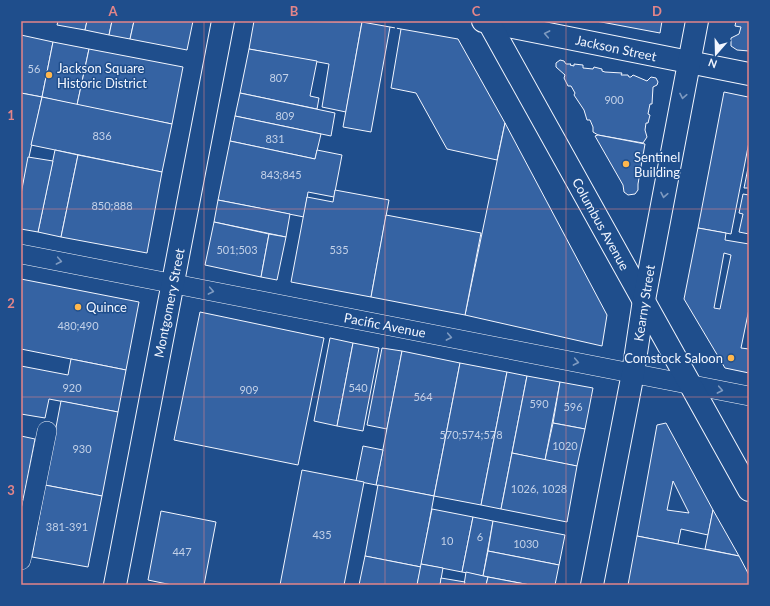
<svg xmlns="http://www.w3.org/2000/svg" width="770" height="606" font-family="Lato,sans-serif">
<rect width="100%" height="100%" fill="#1f4e8c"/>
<g fill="#3563a3" stroke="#f2f6ff" fill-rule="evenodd">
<polygon points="58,21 87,21 85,30 57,25"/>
<polygon points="87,21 112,21 109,35 85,30"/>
<polygon points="112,21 134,21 130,39 109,35"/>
<polygon points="134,21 193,21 187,50 130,39"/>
<polygon points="254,21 362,22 346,112 322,107 329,64 249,49"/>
<polygon points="596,21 662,21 660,33"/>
<polygon points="736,21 749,21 749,51 737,50 731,46 731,38 739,34 741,27 735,26"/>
<polygon points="362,22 390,27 371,132 343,127"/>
<polygon points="401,29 458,39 505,123 497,160 447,149 416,93 391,88"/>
<polygon points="21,35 53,42 42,97 21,93"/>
<polygon points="53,42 89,49 77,105 42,97"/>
<polygon points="89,49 183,67 172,124 77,105"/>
<polygon points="249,49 317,61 310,96 319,98 317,109 240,93"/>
<polygon points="560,60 564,61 566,64 571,64 570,65 574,66 574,64 583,65 583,68 593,69 594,67 602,69 602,71 605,72 622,73 621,75 628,75 629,77 631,77 633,75 647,81 651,77 656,78 658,82 657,85 653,87 652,104 650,104 648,114 650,115 648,123 646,123 645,130 647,137 643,143 598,135 593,132 593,127 590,120 587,120 584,110 574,95 575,93 571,86 568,86 564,78 565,75 556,67 556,63"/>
<polygon points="724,92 748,97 749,93 749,142 731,234 698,228"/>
<polygon points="21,93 42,97 21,194"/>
<polygon points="240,93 335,113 331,136 235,116"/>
<polygon points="42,97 172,124 162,172 31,145"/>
<polygon points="235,116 321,134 315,159 230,141"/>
<polygon points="505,123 607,315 602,346 465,315"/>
<polygon points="598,135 645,144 638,184 638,190 635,194 628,195 624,192 623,185 595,136"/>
<polygon points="230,141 315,159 317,150 342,155 334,197 308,192 304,217 218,200"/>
<polygon points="55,150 78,155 61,237 38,232"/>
<polygon points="78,155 162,172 147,253 61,237"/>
<polygon points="28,157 53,161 38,232 21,229 21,194"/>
<polygon points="749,163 749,188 744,188"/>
<polygon points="335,190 389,200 371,297 291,282 307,197 333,202"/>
<polygon points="743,194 749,195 749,234 739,232 743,214 739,213"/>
<polygon points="218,200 290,214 286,237 214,222"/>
<polygon points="386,215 481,233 465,315 371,297"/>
<polygon points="214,222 269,234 261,277 205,265"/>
<path d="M698 228 726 233 725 240 749 244V309L741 348 749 349V347V373L725 368 684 299ZM724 253 731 255 720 309 714 308Z"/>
<polygon points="269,234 286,237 277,280 261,277"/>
<polygon points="21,279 139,302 126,370 21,349"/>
<polygon points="200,312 324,338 298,465 174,440"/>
<polygon points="330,338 353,343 337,426 314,421"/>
<polygon points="353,343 379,348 363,431 337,426"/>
<polygon points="382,348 402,351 387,429 367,425"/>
<polygon points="402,351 460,363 434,496 376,485"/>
<polygon points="71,359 126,370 118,412 49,399 45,418 21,414 21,366 68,375"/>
<polygon points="460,363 507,372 481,505 434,496"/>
<polygon points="507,372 527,376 501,509 481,505"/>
<polygon points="527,376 560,382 545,460 512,453"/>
<polygon points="560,382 593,388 585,429 553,423"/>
<polygon points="61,401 118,412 102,496 45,485"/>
<polygon points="553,423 585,429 577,466 545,460"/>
<path d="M666 423 713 510 708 535 681 529 678 544 637 536 657 425ZM673 481 689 513 667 510Z"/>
<polygon points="21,436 35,439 23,500 21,499"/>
<polygon points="363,446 383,450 376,485 356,481"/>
<polygon points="512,453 577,466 567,522 501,509"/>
<polygon points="302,470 364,482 344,585 280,585"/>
<polygon points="45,485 102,496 88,567 32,557"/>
<polygon points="378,485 434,496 421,567 365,556"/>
<polygon points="432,509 473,517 462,572 421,564"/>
<polygon points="713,510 739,556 705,549"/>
<polygon points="161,511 216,522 204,585 172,585 148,580"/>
<polygon points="473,517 493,521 483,576 462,572"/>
<polygon points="493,521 565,535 559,565 488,551"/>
<polygon points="637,536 739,556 749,575 749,585 628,585"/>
<polygon points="488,551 559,565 555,585 530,585 483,576"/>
<polygon points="365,556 421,567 417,585 359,585"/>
<polygon points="421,564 443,568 440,585 417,585"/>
<polygon points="466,572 488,577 486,585 464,585"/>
<polygon points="488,577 530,585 486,585"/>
<polygon points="441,578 465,582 464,585 440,585"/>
</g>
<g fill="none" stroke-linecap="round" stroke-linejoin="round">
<defs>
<g id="minor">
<polyline points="21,254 749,396"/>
<polyline points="21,560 47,431"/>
</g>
<g id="tertiary">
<polyline points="483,21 749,74"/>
<polyline points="115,585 223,21"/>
<polyline points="592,585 633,373 644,300"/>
</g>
<g id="secondary">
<polyline points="488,21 749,490"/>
<polyline points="644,300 697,21"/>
</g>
</defs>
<use href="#minor" stroke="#f2f6ff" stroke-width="20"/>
<use href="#tertiary" stroke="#f2f6ff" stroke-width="24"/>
<use href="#secondary" stroke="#f2f6ff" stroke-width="24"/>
<use href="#minor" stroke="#1f4e8c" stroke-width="19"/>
<use href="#tertiary" stroke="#1f4e8c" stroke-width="22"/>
<use href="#secondary" stroke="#1f4e8c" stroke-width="22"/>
<polyline stroke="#f2f6ff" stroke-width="1" stroke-dasharray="5 2" stroke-linecap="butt" points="390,27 401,29"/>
</g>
<defs><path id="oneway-chevron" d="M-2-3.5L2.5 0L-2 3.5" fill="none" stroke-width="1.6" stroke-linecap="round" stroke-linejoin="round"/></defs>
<g stroke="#7e9ac0">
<use href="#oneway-chevron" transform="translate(547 34) rotate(-169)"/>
<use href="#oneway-chevron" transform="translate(683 96) rotate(101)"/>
<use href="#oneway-chevron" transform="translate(664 195) rotate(101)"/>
<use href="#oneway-chevron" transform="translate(59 261) rotate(11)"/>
<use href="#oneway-chevron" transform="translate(211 291) rotate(11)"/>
<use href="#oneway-chevron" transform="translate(449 337) rotate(11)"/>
<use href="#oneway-chevron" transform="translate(576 362) rotate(11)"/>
<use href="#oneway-chevron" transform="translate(720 390) rotate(11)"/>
</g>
<path fill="none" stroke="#e38589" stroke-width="1" stroke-opacity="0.55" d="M204 21V585M385 21V585M566 21V585M21 209H749M21 397H749"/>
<g fill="#ffb74d" stroke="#1f4e8c" stroke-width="1.5">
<circle cx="49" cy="75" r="4"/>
<circle cx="626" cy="164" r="4"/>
<circle cx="78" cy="307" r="4"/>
<circle cx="731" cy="358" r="4"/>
</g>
<g text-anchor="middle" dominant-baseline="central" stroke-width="3" stroke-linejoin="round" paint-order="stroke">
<g font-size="11" fill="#c3d1e8">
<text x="34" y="68">56</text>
<text x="279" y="77">807</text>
<text x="614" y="99">900</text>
<text x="285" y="115">809</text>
<text x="102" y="135">836</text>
<text x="275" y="138">831</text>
<text x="281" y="174">843;845</text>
<text x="112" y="205">850;888</text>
<text x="237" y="249">501;503</text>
<text x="339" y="249">535</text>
<text x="78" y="325">480;490</text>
<text x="72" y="387">920</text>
<text x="358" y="387">540</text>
<text x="249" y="389">909</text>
<text x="423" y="396">564</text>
<text x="539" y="403">590</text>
<text x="573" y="406">596</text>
<text x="471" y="434">570;574;578</text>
<text x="565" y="445">1020</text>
<text x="82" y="448">930</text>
<text x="539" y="488">1026, 1028</text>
<text x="67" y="526">381-391</text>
<text x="322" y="534">435</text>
<text x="480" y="536">6</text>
<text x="447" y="540">10</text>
<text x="526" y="543">1030</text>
<text x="182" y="551">447</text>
</g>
<g font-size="13" fill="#f2f6ff" stroke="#1f4e8c">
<text transform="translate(616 48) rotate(12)">Jackson Street</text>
<text transform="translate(601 224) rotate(61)">Columbus Avenue</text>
<text transform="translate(169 303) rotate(-79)">Montgomery Street</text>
<text transform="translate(644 303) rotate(-81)">Kearny Street</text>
<text transform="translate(385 325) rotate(11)">Pacific Avenue</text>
</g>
<g font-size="13" fill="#f2f6ff" stroke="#1f4e8c" text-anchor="start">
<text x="57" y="68">Jackson Square<tspan x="57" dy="15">Historic District</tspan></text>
<text x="634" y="157">Sentinel<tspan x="634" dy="15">Building</tspan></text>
<text x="86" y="307">Quince</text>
<text x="723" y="358" text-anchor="end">Comstock Saloon</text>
</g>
</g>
<rect width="770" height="606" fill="none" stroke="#1f4e8c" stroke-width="44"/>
<g transform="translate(716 54) rotate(200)" stroke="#1f4e8c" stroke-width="3" paint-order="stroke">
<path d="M0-3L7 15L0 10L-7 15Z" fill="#f2f6ff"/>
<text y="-6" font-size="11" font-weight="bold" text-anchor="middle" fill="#f2f6ff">N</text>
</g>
<rect x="22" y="22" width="726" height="562" fill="none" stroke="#e38589" stroke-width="1.5"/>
<g font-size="13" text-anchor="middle" font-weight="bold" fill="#e38589">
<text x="113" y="16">A</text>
<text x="294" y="16">B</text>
<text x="476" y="16">C</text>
<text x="657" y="16">D</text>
<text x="11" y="120">1</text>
<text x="11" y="308">2</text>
<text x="11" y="495">3</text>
</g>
</svg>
